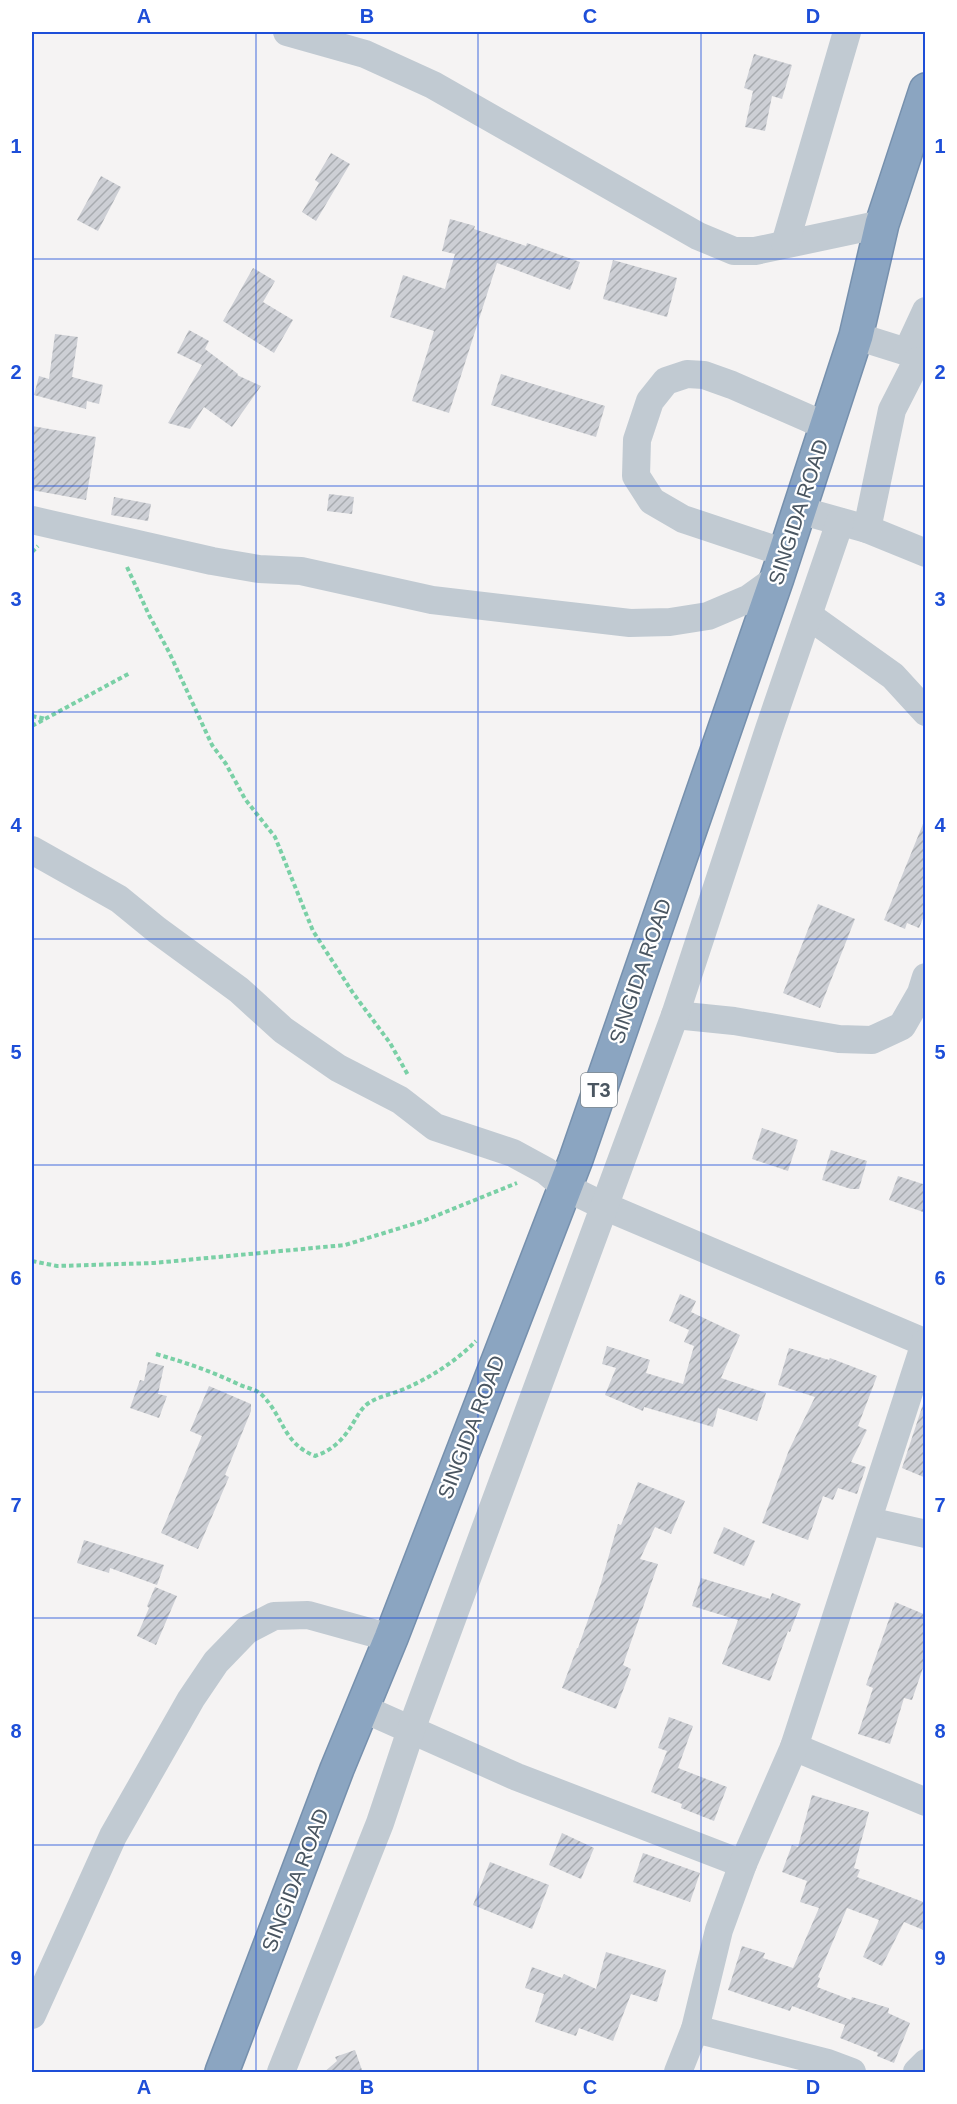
<svg xmlns="http://www.w3.org/2000/svg" width="957" height="2104" font-family="Arial,sans-serif">
<defs>
<pattern id="building-hatch" width="6" height="6" patternUnits="userSpaceOnUse" patternTransform="scale(1.5)"><rect width="6" height="6" fill="#cdcfd5"/><path d="M-1 1l2-2M0 6l6-6M5 7l2-2" fill="none" stroke="#a8abb0"/></pattern>
</defs>
<rect width="100%" height="100%" fill="#f5f3f3"/>
<g fill="url(#building-hatch)">
<polygon points="754,54 792,65 782,99 772,96 765,131 745,127 753,91 744,88"/>
<polygon points="331,153 350,164 316,221 302,212 319,183 315,180"/>
<polygon points="101,176 121,187 98,231 77,220"/>
<polygon points="450,219 475,226 474,229 526,246 527,243 580,262 570,290 497,263 449,413 412,401 434,331 390,317 403,275 445,289 455,254 442,251"/>
<polygon points="613,260 677,278 667,317 603,299"/>
<polygon points="253,268 275,281 263,302 293,320 274,353 223,321"/>
<polygon points="189,330 209,341 205,349 238,374 237,375 261,386 232,427 204,407 190,429 168,423 202,365 177,353"/>
<polygon points="55,334 78,337 72,377 103,385 99,404 87,401 86,409 34,395 39,376 49,379"/>
<polygon points="501,374 605,406 596,437 491,405"/>
<polygon points="32,426 96,437 86,500 32,490"/>
<polygon points="329,494 354,497 352,514 327,511"/>
<polygon points="114,497 151,504 148,521 111,515"/>
<polygon points="925,819 926,911 919,928 907,923 905,929 884,920"/>
<polygon points="818,904 855,919 820,1008 783,993"/>
<polygon points="762,1128 798,1140 788,1171 752,1159"/>
<polygon points="831,1150 867,1161 859,1189 851,1189 822,1180"/>
<polygon points="898,1176 926,1185 926,1213 889,1200"/>
<polygon points="680,1294 696,1301 691,1312 740,1335 721,1378 766,1393 757,1421 718,1408 713,1427 644,1407 643,1411 605,1395 616,1368 602,1364 607,1346 650,1360 646,1373 683,1384 694,1346 684,1342 689,1330 669,1321"/>
<polygon points="789,1348 829,1360 830,1358 877,1376 858,1426 867,1430 851,1462 866,1467 857,1494 838,1488 833,1500 823,1496 808,1540 762,1523 789,1450 815,1397 778,1385"/>
<polygon points="148,1362 164,1366 158,1394 167,1396 159,1418 130,1408 140,1380 144,1381"/>
<polygon points="209,1386 251,1404 251,1411 225,1475 229,1477 198,1549 161,1533 202,1436 190,1431"/>
<polygon points="925,1398 926,1398 926,1478 902,1468"/>
<polygon points="638,1482 685,1501 671,1534 655,1527 640,1559 658,1564 623,1665 631,1669 616,1709 562,1688 577,1648 578,1648 601,1583 618,1524 621,1525"/>
<polygon points="724,1527 755,1541 744,1566 713,1553"/>
<polygon points="84,1540 164,1565 157,1585 110,1568 109,1573 77,1563"/>
<polygon points="701,1578 770,1599 772,1593 801,1604 790,1632 788,1631 770,1681 722,1664 738,1620 692,1606"/>
<polygon points="155,1587 177,1596 156,1645 137,1636 149,1608 147,1606"/>
<polygon points="895,1602 926,1615 926,1659 912,1700 904,1698 890,1744 858,1734 873,1688 866,1685"/>
<polygon points="669,1717 693,1726 678,1768 727,1787 714,1821 681,1808 682,1804 651,1792 667,1751 658,1748"/>
<polygon points="812,1795 869,1812 854,1868 860,1870 857,1877 926,1903 926,1931 904,1922 882,1966 863,1957 879,1920 847,1908 818,1977 820,1978 817,1987 851,2000 852,1997 889,2008 888,2013 910,2023 894,2063 877,2056 878,2053 840,2038 845,2025 792,2006 790,2011 728,1990 742,1946 765,1953 763,1958 793,1968 819,1908 800,1902 807,1881 782,1872 792,1845 798,1847"/>
<polygon points="562,1833 594,1848 581,1879 549,1865"/>
<polygon points="643,1853 700,1873 690,1902 633,1882"/>
<polygon points="490,1862 549,1885 532,1929 473,1905"/>
<polygon points="606,1952 666,1970 657,2002 631,1994 613,2041 579,2028 576,2036 535,2022 544,1994 525,1988 532,1967 562,1978 564,1974 596,1989"/>
<polygon points="355,2050 363,2073 323,2073 337,2061 335,2057"/>
</g>
<g fill="none" stroke-linecap="round" stroke-linejoin="round">
<defs>
<polyline id="highway" points="222,2072 337,1769 391,1638 576,1159 777,578 856,336 882,224 926,90"/>
</defs>
<use href="#highway" stroke="#7690ad" stroke-width="36"/>
<g stroke="#7ad0a6" stroke-width="4" stroke-dasharray="4.5 3" stroke-linecap="butt">
<polyline points="32,552 38,546"/>
<polyline points="127,567 149,615 169,652 212,745 226,764 245,799 275,837 313,931 353,993 390,1043 408,1075"/>
<polyline points="32,716 46,719"/>
<polyline points="32,726 130,673"/>
<polyline points="32,1261 57,1266 154,1263 345,1245 423,1221 517,1183"/>
<path d="M156 1354C187 1363 211 1371 240 1385 247 1388 255 1389 261 1394 284 1416 282 1443 315 1456 330 1451 341 1442 350 1428 355 1421 359 1411 366 1405 377 1396 391 1395 404 1389 430 1378 456 1361 476 1341"/>
</g>
<g stroke="#c1cad2" stroke-width="28">
<polyline points="287,32 365,54 433,85 698,236 734,251 755,251 882,224"/>
<polyline points="785,244 847,32"/>
<polyline points="856,336 907,352 917,361 926,364"/>
<polyline points="907,352 926,311"/>
<polyline points="799,510 867,529 926,553"/>
<polyline points="32,520 212,561 259,569 301,571 432,600 630,623 670,622 708,616 748,599 777,578"/>
<polyline points="867,529 892,410 917,361"/>
<polyline points="785,553 683,519 652,501 636,476 637,440 650,401 666,381 687,374 704,375 732,385 826,426"/>
<polyline points="809,616 893,676 926,712"/>
<polyline points="32,850 119,899 157,930 239,990 283,1030 338,1068 400,1100 435,1127 513,1153 546,1171 565,1187 604,1206 926,1343"/>
<polyline points="675,1015 734,1021 839,1039 872,1040 902,1026 921,993 926,977"/>
<polyline points="868,1521 926,1534"/>
<polyline points="362,1708 517,1777 743,1864"/>
<polyline points="794,1747 926,1802"/>
<polyline points="32,2015 113,1836 191,1699 216,1662 247,1630 274,1616 308,1615 391,1638"/>
<polyline points="695,2029 828,2063 852,2072"/>
<polyline points="281,2072 380,1823 411,1730 675,1015 769,729 840,522"/>
<polyline points="678,2072 695,2029 719,1930 743,1864 794,1747 925,1343"/>
<polyline points="917,2072 926,2063"/>
</g>
<use href="#highway" stroke="#8ba5c1" stroke-width="33"/>
</g>
<path fill="none" stroke="#1d4ed8" stroke-width="1.5" stroke-opacity="0.55" d="M256 32V2072M478 32V2072M701 32V2072M32 259H926M32 486H926M32 712H926M32 939H926M32 1165H926M32 1392H926M32 1618H926M32 1845H926"/>
<g text-anchor="middle" dominant-baseline="central" stroke-width="4.5" stroke-linejoin="round" paint-order="stroke">
<rect fill="#fff" stroke="#808990" stroke-width="1.5" x="581" y="1073" width="36" height="34" rx="4.5"/>
<g font-size="20" font-weight="bold" fill="#4a5661">
<text x="599" y="1090">T3</text>
</g>
<g font-size="21" fill="#4a5661" stroke="#fff">
<text transform="translate(798 512) rotate(-72)">SINGIDA ROAD</text>
<text transform="translate(640 971) rotate(-71)">SINGIDA ROAD</text>
<text transform="translate(471 1427) rotate(-69)">SINGIDA ROAD</text>
<text transform="translate(295 1880) rotate(-69)">SINGIDA ROAD</text>
</g>
</g>
<rect width="957" height="2104" fill="none" stroke="#ffffff" stroke-width="66"/>
<rect x="33" y="33" width="891" height="2038" fill="none" stroke="#1d4ed8" stroke-width="2"/>
<g font-size="20" text-anchor="middle" font-weight="bold" fill="#1d4ed8">
<text x="144" y="23">A</text>
<text x="367" y="23">B</text>
<text x="590" y="23">C</text>
<text x="813" y="23">D</text>
<text x="16" y="153">1</text>
<text x="940" y="153">1</text>
<text x="16" y="379">2</text>
<text x="940" y="379">2</text>
<text x="16" y="606">3</text>
<text x="940" y="606">3</text>
<text x="16" y="832">4</text>
<text x="940" y="832">4</text>
<text x="16" y="1059">5</text>
<text x="940" y="1059">5</text>
<text x="16" y="1285">6</text>
<text x="940" y="1285">6</text>
<text x="16" y="1512">7</text>
<text x="940" y="1512">7</text>
<text x="16" y="1738">8</text>
<text x="940" y="1738">8</text>
<text x="16" y="1965">9</text>
<text x="940" y="1965">9</text>
<text x="144" y="2094">A</text>
<text x="367" y="2094">B</text>
<text x="590" y="2094">C</text>
<text x="813" y="2094">D</text>
</g>
</svg>
